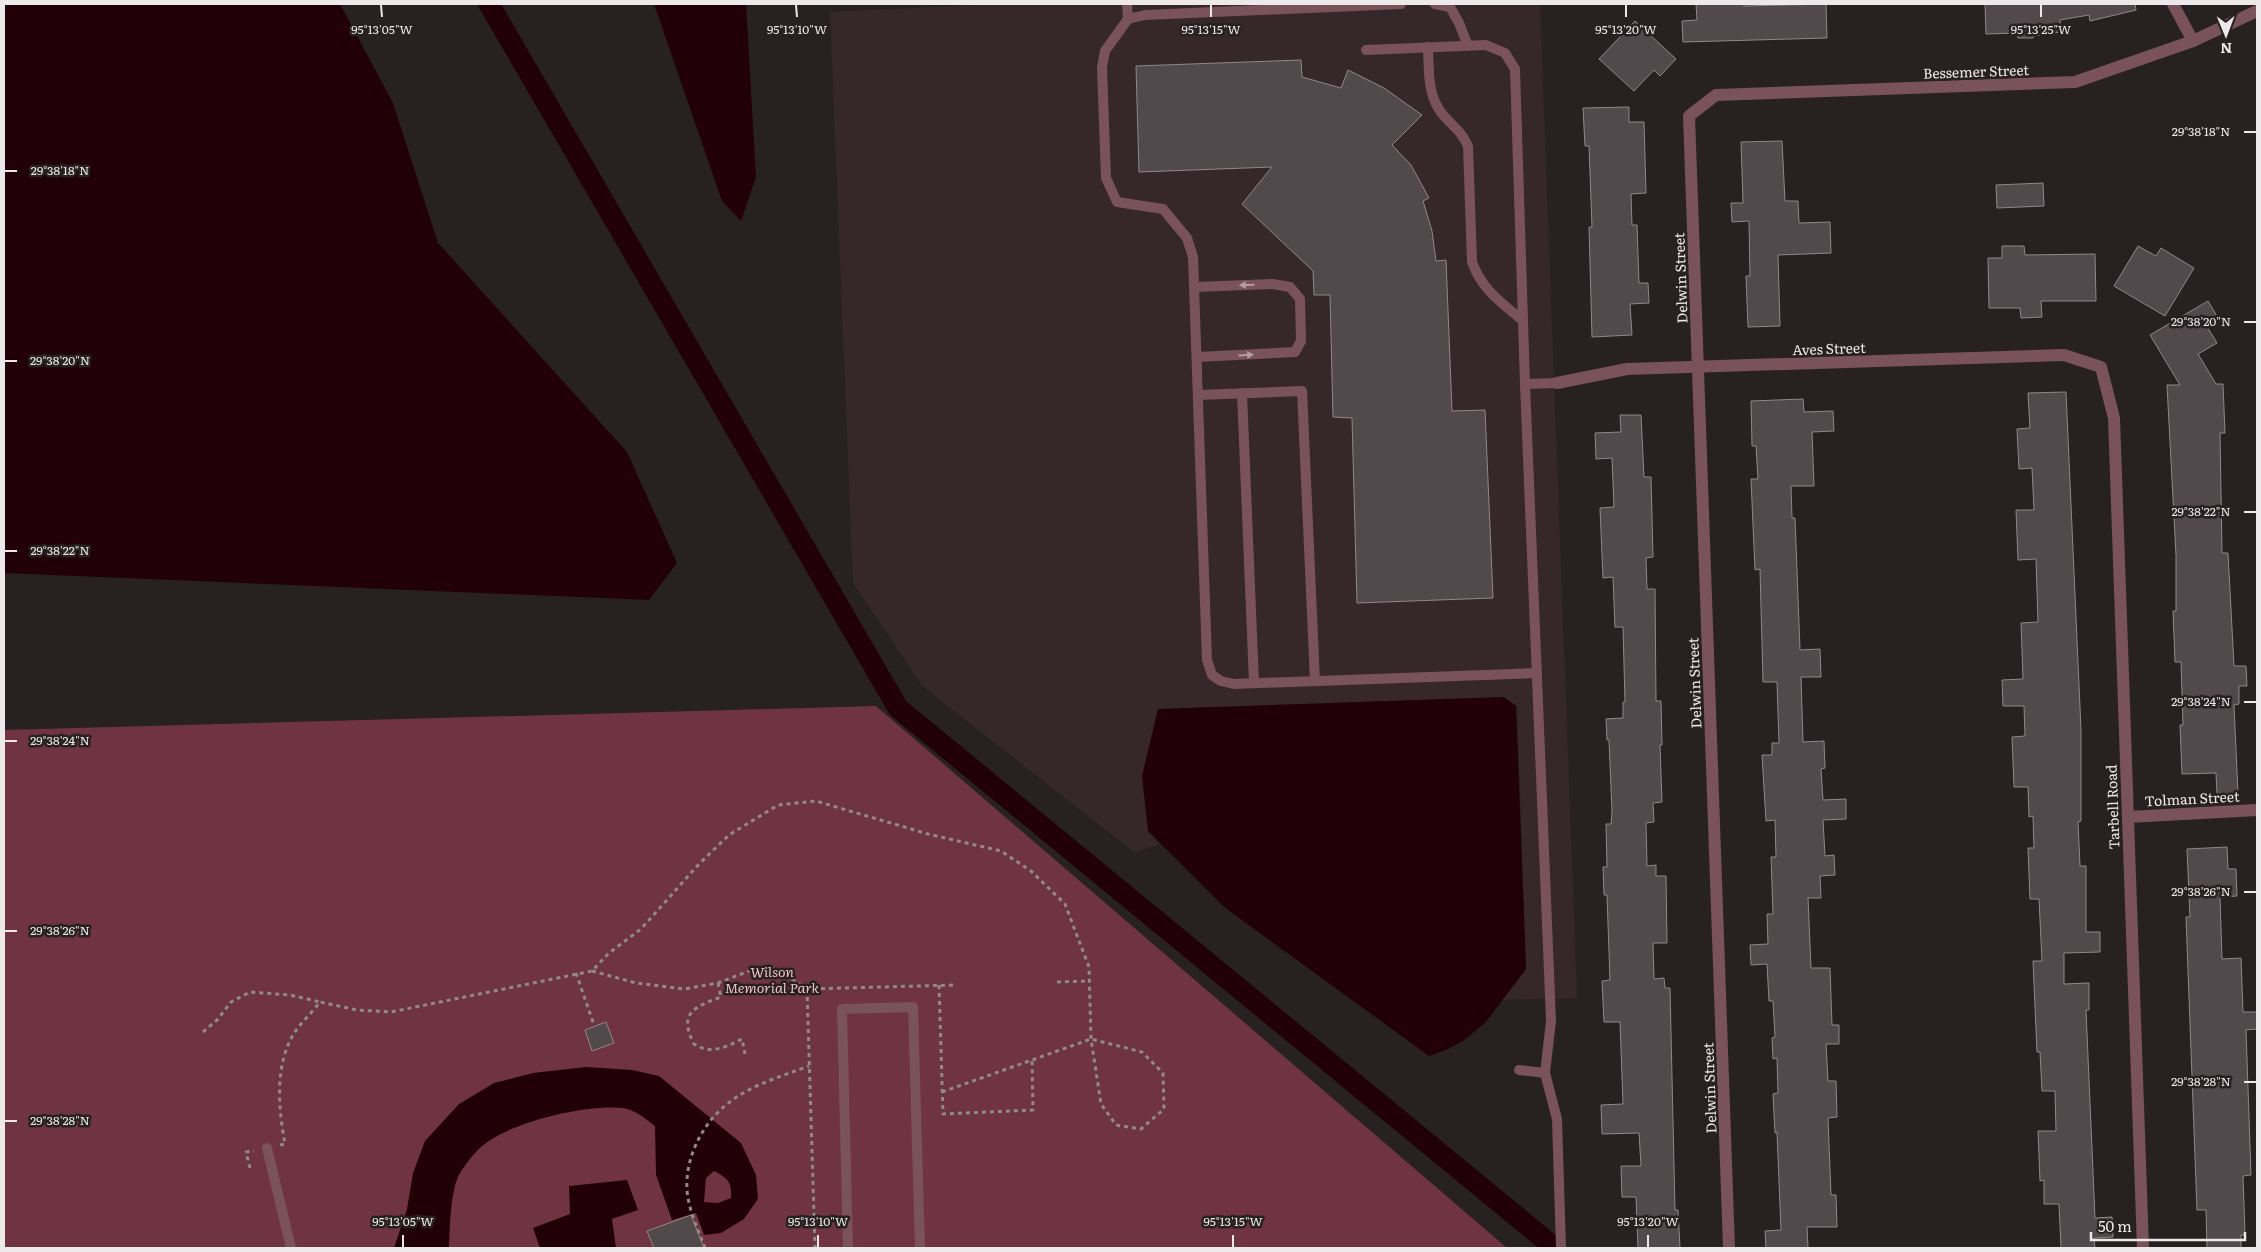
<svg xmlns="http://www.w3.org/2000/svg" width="2261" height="1252" font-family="Literata,serif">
<rect width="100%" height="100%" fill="#272122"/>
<polygon fill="#35272a" points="992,4 1540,4 1577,998 1502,1000 1526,969 1517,706 1504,698 1148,831 1160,844 1135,853 922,686 853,583 830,12"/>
<polygon fill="#703341" points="876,706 1507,1248 4,1248 4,730"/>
<g fill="#220007" fill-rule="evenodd">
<polygon points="4,4 340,4 393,103 438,243 627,452 677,563 649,600 4,573"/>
<polygon points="654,4 746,4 756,177 741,221 722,201"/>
<polygon points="1504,697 1516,706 1526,969 1485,1023 1463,1041 1446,1050 1429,1056 1224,907 1148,831 1142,776 1158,709"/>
<path d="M586 1067 632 1070 659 1076 741 1143 756 1175 758 1199 744 1219 721 1233 704 1235 696 1213 672 1220 656 1175 655 1126C646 1119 634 1109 622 1108 586 1104 509 1122 481 1147 474 1153 465 1165 460 1173 450 1190 450 1229 449 1248H394L407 1209 413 1173 425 1141 459 1104 494 1083 533 1073ZM714 1171C728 1178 732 1182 731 1198L718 1203 704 1202 706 1178Z"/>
<polygon points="627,1180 638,1210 612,1219 616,1248 540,1248 533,1228 570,1214 569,1186"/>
</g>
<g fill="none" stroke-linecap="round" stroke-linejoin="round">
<polyline stroke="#220007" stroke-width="21" points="489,4 898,708 1555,1248"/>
</g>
<g fill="#51494b" stroke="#908889">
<polygon points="1696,4 1744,4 1744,6 1826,4 1827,38 1683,42 1682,21 1697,20"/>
<polygon points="1985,4 2135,4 2136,10 2090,21 2089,15 2060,20 2061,32 2033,36 2033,38 2018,38 2017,33 1986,34"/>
<polygon points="1635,21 1676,59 1660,76 1654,70 1634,91 1599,59"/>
<polygon points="1301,60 1302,77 1341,88 1348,70 1384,88 1422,115 1392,145 1411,165 1429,198 1423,201 1432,231 1436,261 1446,260 1452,411 1485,410 1493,598 1357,603 1352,418 1333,417 1330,295 1314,295 1313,271 1242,204 1272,167 1139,172 1136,66"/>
<polygon points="1629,107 1629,122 1644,122 1646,193 1631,194 1632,225 1637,225 1639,283 1648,283 1649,303 1630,304 1632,335 1592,337 1589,227 1592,227 1589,146 1585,146 1583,108"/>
<polygon points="1782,141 1785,201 1798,201 1799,223 1830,222 1831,253 1778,255 1780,326 1748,327 1746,276 1750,276 1749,221 1732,222 1731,203 1743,203 1741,142"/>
<polygon points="2043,183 2044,206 1997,208 1996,185"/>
<polygon points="2002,246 2024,246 2025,255 2095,254 2096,301 2041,301 2042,317 2021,318 2020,308 1989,308 1988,258 2002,258"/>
<polygon points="2138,246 2156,256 2161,248 2194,268 2165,316 2114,286"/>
<polygon points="2208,301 2218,318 2206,325 2217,343 2198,354 2216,384 2223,384 2225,433 2220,433 2222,553 2228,553 2234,666 2246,666 2247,686 2239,686 2239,704 2234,705 2238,794 2217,794 2216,773 2182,774 2180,725 2183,725 2181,662 2175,662 2173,611 2176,611 2176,555 2167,385 2180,385 2150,335"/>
<polygon points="2066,392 2081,730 2081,821 2078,822 2080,866 2086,866 2086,932 2100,932 2100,952 2064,953 2064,984 2089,983 2089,1010 2086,1010 2095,1218 2112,1217 2113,1237 2094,1238 2095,1248 2061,1248 2059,1204 2044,1204 2044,1180 2040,1181 2038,1131 2056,1131 2055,1091 2042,1091 2040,1052 2037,1052 2033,961 2042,961 2039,899 2030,899 2028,848 2034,848 2033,816 2029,817 2028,787 2014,787 2012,737 2025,736 2024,706 2003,706 2002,680 2023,679 2021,623 2038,622 2036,559 2018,560 2016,510 2034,510 2032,468 2019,469 2017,429 2030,428 2028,393"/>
<polygon points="1803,399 1804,412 1833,411 1834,431 1812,432 1814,486 1791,486 1792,518 1795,518 1800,650 1820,649 1821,677 1801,677 1803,742 1824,741 1825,768 1821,769 1823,800 1846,799 1846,819 1823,820 1825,856 1834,855 1835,875 1820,876 1821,898 1808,898 1811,968 1830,968 1832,1025 1839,1025 1839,1044 1826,1044 1828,1081 1836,1081 1837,1117 1828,1118 1831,1195 1836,1195 1837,1227 1807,1227 1808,1248 1766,1248 1765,1231 1781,1230 1777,1132 1775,1133 1773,1094 1778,1093 1777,1058 1773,1059 1772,1038 1775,1037 1773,1001 1769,1001 1767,964 1751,965 1750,945 1768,944 1767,914 1773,914 1771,857 1776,857 1775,820 1766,821 1762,755 1772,755 1772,743 1779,743 1777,682 1763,682 1760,569 1755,570 1751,479 1758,479 1756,446 1752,446 1751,401"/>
<polygon points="1620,415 1641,415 1644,477 1651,477 1653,557 1646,558 1647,589 1655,589 1656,701 1661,701 1662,745 1660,745 1662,802 1653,803 1654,822 1646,823 1647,866 1656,865 1656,876 1666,876 1667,943 1653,943 1654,979 1664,978 1665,988 1670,988 1675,1210 1678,1210 1680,1248 1638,1248 1636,1197 1622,1197 1621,1166 1641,1166 1639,1133 1602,1134 1601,1105 1623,1104 1620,1022 1604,1022 1602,981 1610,980 1607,895 1604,895 1603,867 1607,867 1606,824 1611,824 1612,811 1609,740 1607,740 1606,719 1623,718 1623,702 1625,702 1623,627 1615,627 1613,577 1603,578 1600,508 1614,507 1612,458 1596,459 1595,433 1621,432"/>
<polygon points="2227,847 2228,869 2236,869 2237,896 2220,897 2222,959 2241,958 2243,1012 2257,1012 2257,1029 2246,1030 2251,1175 2243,1176 2245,1235 2241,1235 2241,1248 2207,1248 2206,1210 2197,1210 2186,917 2190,917 2187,849"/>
<polygon points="606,1022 614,1043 592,1051 585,1030"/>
<polygon points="691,1215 704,1248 654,1248 647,1231"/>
</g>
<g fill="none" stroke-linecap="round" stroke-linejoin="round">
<g stroke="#8f8a8b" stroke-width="3" stroke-dasharray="4 4" stroke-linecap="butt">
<polyline points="592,971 636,983 684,989 718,983 754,969 776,969 807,989 956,985"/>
<polyline points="576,973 594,1025"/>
<polyline points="1057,982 1089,981"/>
<path d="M718 983 721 997C694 1007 678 1013 694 1044 711 1055 726 1047 742 1039L745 1054"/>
<polyline points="939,985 943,1114 1033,1110 1032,1060"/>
<polyline points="807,989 815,1248"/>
<polyline points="203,1032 218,1019 231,1002 250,992 290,995 320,1002"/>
<path d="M280 1145 285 1144C278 1107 274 1061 297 1029 304 1020 313 1011 320 1002L357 1010 391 1012 592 971 609 953 641 929 699 864 729 835 778 805 816 801 928 834 1001 851 1031 871 1065 904 1089 967 1091 1039 1101 1104 1116 1125 1141 1129 1164 1109 1163 1073 1142 1052 1091 1039 942 1092"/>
<polyline points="250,1168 246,1152 254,1151"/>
<path d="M705 1248C699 1232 691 1215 688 1198 685 1182 688 1164 694 1149 716 1096 759 1084 809 1066"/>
</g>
<g stroke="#7a5259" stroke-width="10">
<polyline points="1127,4 1128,19"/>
<polyline points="1401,4 1145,15 1128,19 1105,51 1102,67 1106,178 1117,202 1163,209 1187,238 1193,257 1207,660 1212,675 1221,681 1234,684 1537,673"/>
<polyline points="1435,4 1450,7 1459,23 1468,46"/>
<path d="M1428 47C1429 71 1427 97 1444 116 1454 127 1461 131 1468 146L1472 262C1482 290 1501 302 1523 321"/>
<polyline points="1366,50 1486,45 1505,53 1515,69 1525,384 1551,1021 1545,1073"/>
<polyline points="1195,287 1273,284 1290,287 1300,299 1301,341 1295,352 1197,357"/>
<polyline points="1525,384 1557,383"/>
<polyline points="1242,393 1254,683"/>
<polyline points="1198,395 1302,391 1315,681"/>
<polyline points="1519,1070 1545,1073 1557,1119 1561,1248"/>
<polyline points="267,1148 291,1248"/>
<polyline points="848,1248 842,1009 913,1007 920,1248"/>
</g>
<g stroke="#7a5259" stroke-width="12">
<polyline points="2173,4 2193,41"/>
<polyline points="1557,383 1627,369 2064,355 2101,367 2114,418 2143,1248"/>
<polyline points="2128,817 2257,810"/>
<polyline points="1729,1248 1689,116 1716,95 2075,82 2193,41 2257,11"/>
</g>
</g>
<defs><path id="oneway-solid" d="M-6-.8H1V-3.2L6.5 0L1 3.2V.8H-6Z" transform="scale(1.25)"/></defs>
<g fill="#b49da1">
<use href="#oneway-solid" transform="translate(1247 285) rotate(178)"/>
<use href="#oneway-solid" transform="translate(1246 355) rotate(-3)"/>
</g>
<path fill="none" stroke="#ede8e9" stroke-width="2" d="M381 5 382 17M796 5 797 17M1211 5V17M1626 5V17M2041 5V17M2244 132H2256M5 171H17M2244 322H2256M5 361H17M2244 512H2256M5 551H17M2244 702H2256M5 741H17M2244 892H2256M5 931H17M2244 1082H2256M5 1121H17M403 1235V1247M818 1235V1247M1233 1235V1247M1648 1235V1247"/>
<g text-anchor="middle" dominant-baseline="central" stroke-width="5" stroke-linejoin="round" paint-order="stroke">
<g font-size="14" fill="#ede8e9" stroke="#272122">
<text transform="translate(1976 71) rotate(-2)">Bessemer Street</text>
<text transform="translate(1680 278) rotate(-92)">Delwin Street</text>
<text transform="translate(1829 348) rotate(-2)">Aves Street</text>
<text transform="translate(1694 683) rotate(-92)">Delwin Street</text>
<text transform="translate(2192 798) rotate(-3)">Tolman Street</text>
<text transform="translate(2112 807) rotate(-92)">Tarbell Road</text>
<text transform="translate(1709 1088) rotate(-92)">Delwin Street</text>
</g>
<g font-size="14" font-style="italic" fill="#f2bec7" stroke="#272122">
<text x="772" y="971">Wilson<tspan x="772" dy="16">Memorial Park</tspan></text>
</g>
</g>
<g font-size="12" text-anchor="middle" fill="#ede8e9" stroke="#272122" stroke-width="5" stroke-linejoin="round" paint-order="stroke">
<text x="382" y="34">95°13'05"W</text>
<text x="797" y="34">95°13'10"W</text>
<text x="1211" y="34">95°13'15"W</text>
<text x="1626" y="34">95°13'20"W</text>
<text x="2041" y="34">95°13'25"W</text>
<text x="2201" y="136">29°38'18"N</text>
<text x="60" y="175">29°38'18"N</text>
<text x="2201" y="326">29°38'20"N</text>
<text x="60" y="365">29°38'20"N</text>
<text x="2201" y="516">29°38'22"N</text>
<text x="60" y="555">29°38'22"N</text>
<text x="2201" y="706">29°38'24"N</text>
<text x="60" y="745">29°38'24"N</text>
<text x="2201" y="896">29°38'26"N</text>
<text x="60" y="935">29°38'26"N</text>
<text x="2201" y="1086">29°38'28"N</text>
<text x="60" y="1125">29°38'28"N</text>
<text x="403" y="1226">95°13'05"W</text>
<text x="818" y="1226">95°13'10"W</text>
<text x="1233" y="1226">95°13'15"W</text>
<text x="1648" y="1226">95°13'20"W</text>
</g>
<rect width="2261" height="1252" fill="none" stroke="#ede8e9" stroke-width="10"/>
<g transform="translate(2226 35) rotate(179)" stroke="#272122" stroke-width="4" paint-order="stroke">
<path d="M0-4L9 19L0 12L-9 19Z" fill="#ede8e9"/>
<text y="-8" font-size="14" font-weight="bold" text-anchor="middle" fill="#ede8e9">N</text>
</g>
<path d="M2091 1232v8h154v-8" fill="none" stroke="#ede8e9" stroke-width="2.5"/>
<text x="2098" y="1232" font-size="15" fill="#ede8e9" stroke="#272122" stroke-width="4" paint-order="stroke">50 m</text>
</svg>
